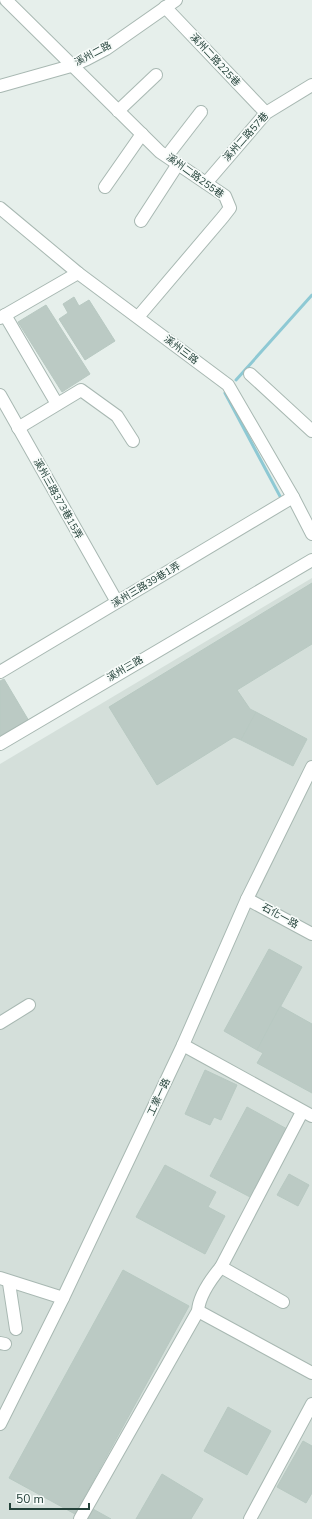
<svg xmlns="http://www.w3.org/2000/svg" width="312" height="1519" font-family="'Nunito Sans','Noto Sans TC',sans-serif">
<rect width="100%" height="100%" fill="#e6efeb"/>
<polygon fill="#d4dfda" points="312,578 312,1519 0,1519 0,764"/>
<g fill="none" stroke-linecap="round" stroke-linejoin="round">
<g stroke="#8ec9d4" stroke-width="3">
<polyline points="236,380 312,295"/>
<polyline points="225,393 282,500"/>
</g>
</g>
<g fill="#bbcac4" stroke="#b8c9c2">
<polygon points="74,297 79,306 89,300 115,341 85,360 59,319 68,313 63,304"/>
<polygon points="46,305 90,374 62,392 18,322"/>
<polygon points="312,583 312,644 237,690 250,709 256,712 241,740 234,737 157,785 109,707"/>
<polygon points="4,679 29,721 0,738 0,681"/>
<polygon points="256,712 307,739 293,766 241,740"/>
<polygon points="269,949 302,967 257,1050 224,1031"/>
<polygon points="280,1006 312,1024 312,1093 257,1063 263,1053 257,1050"/>
<polygon points="205,1070 237,1085 221,1120 214,1117 210,1125 185,1114"/>
<polygon points="247,1107 287,1129 250,1197 210,1176"/>
<polygon points="165,1165 216,1192 208,1207 225,1216 205,1254 136,1217"/>
<polygon points="289,1174 309,1185 298,1206 277,1195"/>
<polygon points="123,1270 189,1306 75,1514 9,1478"/>
<polygon points="228,1407 271,1431 247,1475 204,1451"/>
<polygon points="303,1441 312,1446 312,1493 306,1503 277,1487"/>
<polygon points="162,1474 203,1499 191,1519 136,1519"/>
<polygon points="93,1509 111,1519 87,1519"/>
</g>
<g fill="none" stroke-linecap="round" stroke-linejoin="round">
<defs>
<g id="minor">
<polyline points="6,0 160,152 225,196 230,208 223,217 138,317"/>
<polyline points="165,7 266,113"/>
<polyline points="0,86 71,66 87,59 106,49 176,0"/>
<polyline points="118,111 156,75"/>
<polyline points="167,156 201,112"/>
<polyline points="206,183 266,113 312,85"/>
<polyline points="105,187 142,134"/>
<polyline points="0,208 78,273 228,385 293,497 312,534"/>
<polyline points="141,221 178,164"/>
<polyline points="5,315 57,404"/>
<polyline points="0,318 78,273"/>
<polyline points="250,374 312,431"/>
<polyline points="0,395 117,602"/>
<polyline points="18,428 81,390 117,416 133,441"/>
<polyline points="0,672 293,497"/>
<polyline points="0,744 312,560"/>
<polyline points="247,899 312,934"/>
<polyline points="0,1023 29,1005"/>
<polyline points="183,1045 312,1116"/>
<polyline points="221,1267 283,1302"/>
<polyline points="0,1278 63,1298"/>
<polyline points="9,1283 16,1329"/>
<polyline points="198,1311 312,1373"/>
<polyline points="0,1343 5,1344"/>
<polyline points="0,1424 63,1298 183,1045 247,899 312,767"/>
<path d="M80 1519 198 1311C199 1295 211 1279 221 1267L302 1112"/>
<polyline points="250,1519 312,1404"/>
</g>
</defs>
<use href="#minor" stroke="#a8b8b2" stroke-width="14"/>
<use href="#minor" stroke="#fff" stroke-width="12"/>
</g>
<g text-anchor="middle" dominant-baseline="central" stroke-width="3.5" stroke-linejoin="round" paint-order="stroke">
<g font-size="10" fill="#24423a" stroke="#f7fbf9">
<text transform="translate(93 54) rotate(-28)">溪州二路</text>
<text transform="translate(215 60) rotate(47)">溪州二路225巷</text>
<text transform="translate(246 137) rotate(-48)">溪州二路57巷</text>
<text transform="translate(195 176) rotate(36)">溪州二路255巷</text>
<text transform="translate(181 350) rotate(37)">溪州三路</text>
<text transform="translate(58 499) rotate(61)">溪州三路373巷15弄</text>
<text transform="translate(146 585) rotate(-31)">溪州三路39巷1弄</text>
<text transform="translate(125 669) rotate(-30)">溪州三路</text>
<text transform="translate(280 916) rotate(29)">石化一路</text>
<text transform="translate(159 1097) rotate(-65)">工業一路</text>
</g>
</g>
<path d="M10 1503v6h79v-6" fill="none" stroke="#24423a" stroke-width="2"/>
<text x="16" y="1503" font-size="12" fill="#24423a" stroke="#f7fbf9" stroke-width="3" paint-order="stroke">50 m</text>
</svg>
